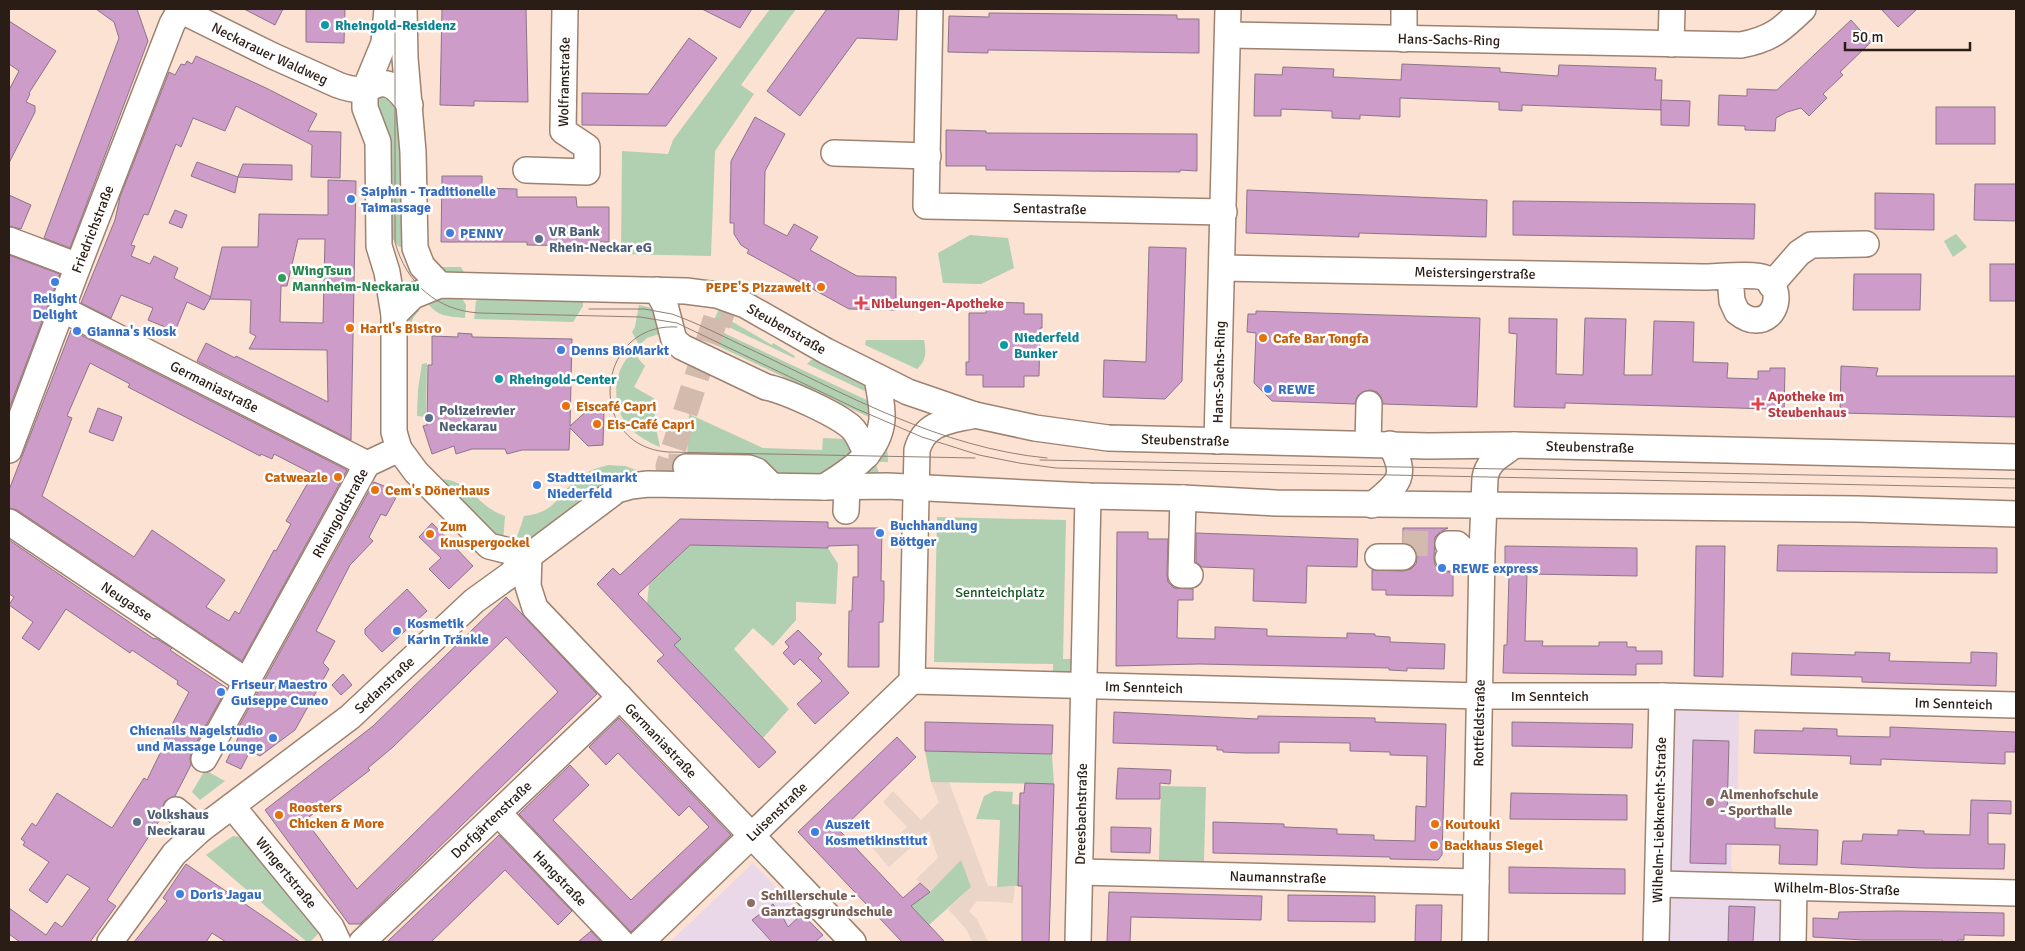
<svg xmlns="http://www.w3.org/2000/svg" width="2025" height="951" font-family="Signika,sans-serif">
<rect width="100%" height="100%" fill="#fce2d3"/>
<polygon fill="#ebd5c8" points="931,782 949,782 988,886 1015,887 1013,903 977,901 969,911 977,919 988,942 972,942 966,929 948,909 971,887 961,861 930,892 916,879 938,858 929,831 889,867 869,844 880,834 889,844 907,827 883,802 893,791 921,820 939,802"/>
<g fill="#ead8e8">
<polygon points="1662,696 1739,698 1738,790 1733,815 1731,865 1733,873 1794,888 1793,942 1656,942"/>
<polygon points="753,863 829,942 670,942"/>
</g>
<g fill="#b1cfb1">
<polygon points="770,9 796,9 741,85 754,94 715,151 711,256 621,254 622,151 668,154 673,140"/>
<polygon points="381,91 400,109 403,248 398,246 390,235 373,94"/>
<polygon points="1956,234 1967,247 1953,257 1944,241"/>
<polygon points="970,235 1008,238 1014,268 981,284 943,283 938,253"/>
<polygon points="436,267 461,267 464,272 449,276"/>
<path d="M460 295 466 305 465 318C446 316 436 317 425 299Z"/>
<polygon points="482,298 583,299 583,306 573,322 474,319 476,301"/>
<polygon points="697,299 737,309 731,321 772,345 773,343 795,356 794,358 714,320 719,309"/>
<polygon points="639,305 656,309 662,333 647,338 639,345 632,332 635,327"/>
<path d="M413 306 419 311C405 323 408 347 407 364L403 363 406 326Z"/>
<polygon points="711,327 873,403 873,419 705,340"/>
<path d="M866 340H924C926 352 927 360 917 369L865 345Z"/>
<path d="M633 353 645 366 634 387 655 399V424L660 447C647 442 630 432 623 419 612 399 614 367 633 353Z"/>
<polygon points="811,360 821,360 865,382 871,394 807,364"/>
<polygon points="427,363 426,417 417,416 418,389 422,364"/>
<polygon points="689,414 763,448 822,450 823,438 845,439 852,448 851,459 827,478 780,477 687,460"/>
<polygon points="887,444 888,462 875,462 882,481 855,476"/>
<path d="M608 465 625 466 636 470V474L531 544 515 543 524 516C558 512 557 494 580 477 589 470 598 468 608 465Z"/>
<path d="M436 479C471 478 475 506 505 516L503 543Z"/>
<polygon points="937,517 1066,520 1063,659 1076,659 1076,677 1053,677 1053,664 934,662"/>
<polygon points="691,544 828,548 838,564 836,604 796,602 796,620 773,646 753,628 734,649 789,709 763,738 674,645 647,604 649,584"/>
<polygon points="925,751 1052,754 1054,784 931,782"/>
<polygon points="205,770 225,781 200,800 192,792"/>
<polygon points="1161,786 1206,787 1204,861 1159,860"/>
<polygon points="994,791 1013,792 1012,804 1024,805 1019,817 1018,886 997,887 1000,820 976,819 984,796"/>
<polygon points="233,836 240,837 287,887 320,932 310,942 307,942 206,855"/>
<polygon points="961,860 971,887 929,925 911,906 930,892"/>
</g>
<g fill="#cd9cc8" stroke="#8c7489" fill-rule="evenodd">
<polygon points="96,9 137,9 148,41 70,248 44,238 119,38 114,22"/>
<polygon points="244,9 283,9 275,25"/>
<polygon points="306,9 345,9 344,43 306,42"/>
<polygon points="442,9 526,9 528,102 474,101 474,106 440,105"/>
<polygon points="702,9 752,9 740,28"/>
<polygon points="827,9 899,9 897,40 857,38 800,116 767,91"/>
<polygon points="1881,9 1917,9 1898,27"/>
<polygon points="989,13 1177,15 1177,19 1199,19 1199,53 988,50 988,53 948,52 949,16 989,17"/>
<polygon points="1851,20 1871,42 1840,72 1843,75 1823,94 1827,98 1809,116 1801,108 1787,112 1776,118 1775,131 1745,130 1745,126 1718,125 1719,95 1747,96 1747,89 1777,90"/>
<polygon points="9,21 56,51 29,93 30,94 26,102 35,106 35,112 9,163 9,90 19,71 9,64"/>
<polygon points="689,38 717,58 666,126 582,125 582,93 648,94"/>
<polygon points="196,56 266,88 317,114 308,131 341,132 340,178 311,177 312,145 236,106 225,131 193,118 181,147 176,144 148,215 144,214 131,245 135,246 131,256 150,264 154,256 178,268 174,278 211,297 204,310 187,302 175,331 148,320 153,308 121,295 111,318 81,303 115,220 120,197 169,72 175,75 181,64 185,65 187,61 192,64"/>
<polygon points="1402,64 1500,68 1500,72 1558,76 1559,65 1656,68 1655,80 1662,80 1661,110 1522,105 1522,111 1499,110 1499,102 1400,98 1400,117 1360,115 1360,119 1332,118 1332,111 1281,109 1281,116 1254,116 1255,74 1282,75 1283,67 1334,69 1333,77 1401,80"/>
<polygon points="1661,100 1690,101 1689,126 1661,125"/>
<rect x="1936" y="107" width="59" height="37"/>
<polygon points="755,117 785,134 765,171 764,224 787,236 794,224 818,237 810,250 857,276 896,277 896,310 849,309 747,253 749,250 741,245 734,234 734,223 730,223 731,161"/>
<polygon points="946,130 986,131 986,133 1197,134 1197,171 1180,170 1180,172 986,170 986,166 946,166"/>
<polygon points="197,162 238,177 235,193 191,176"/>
<polygon points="243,164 292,165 292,180 238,177"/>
<polygon points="442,176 482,176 482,188 517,189 517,197 576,197 577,207 609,207 609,242 598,242 598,246 527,245 527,242 441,242"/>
<path d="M328 180 356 181 351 440 197 361 206 343 235 358 236 356 328 402 327 350 249 349 256 336 250 333 251 300 210 299 222 247H258L259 214 328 215ZM298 239H325L323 323 280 322 281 286H287Z"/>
<polygon points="1975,184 2016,184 2016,221 1974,220"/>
<polygon points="1247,190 1487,200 1486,237 1359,233 1359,237 1246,233"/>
<polygon points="1875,193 1934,194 1934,230 1875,229"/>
<polygon points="9,195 31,205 21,229 9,226"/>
<polygon points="1513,201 1755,204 1754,239 1513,235"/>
<polygon points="175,210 187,215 182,228 169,223"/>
<polygon points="1149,247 1186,248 1182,381 1165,399 1103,397 1104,360 1146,362"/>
<polygon points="9,255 60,274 9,409"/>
<rect x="1990" y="264" width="26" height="37"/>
<polygon points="1854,274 1921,274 1920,310 1853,310"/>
<polygon points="986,302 1024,303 1024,314 1042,314 1042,328 1040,328 1039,376 1024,376 1024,387 983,387 983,375 966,375 966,362 969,362 969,313 986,313"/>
<polygon points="1256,311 1480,318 1477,407 1383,404 1381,397 1377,392 1370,390 1362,392 1357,397 1355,404 1272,401 1254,383 1256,333 1247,332 1248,314 1256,314"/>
<polygon points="1509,318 1557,319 1556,374 1583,375 1585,318 1626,319 1624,375 1652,375 1654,321 1694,322 1693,362 1728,363 1727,378 1758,379 1758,371 1770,371 1770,368 1785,368 1784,415 1771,414 1771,409 1701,407 1565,403 1565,408 1514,407 1517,334 1509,333"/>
<path d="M71 330 347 470 242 661 17 510 9 508V490ZM90 363 130 384 128 387 260 456 261 454 272 459 274 454 313 474 286 521 291 524 276 551 274 550 239 614 235 611 229 621 206 607 225 580 152 530 134 557 42 496 72 418 67 416Z"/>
<polygon points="458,333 472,334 472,337 572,339 570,426 590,408 599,408 604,411 603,445 588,446 570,428 569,450 522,450 507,454 505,449 472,449 456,454 454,446 432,454 423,426 427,425 428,365 432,365 432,336 458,337"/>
<polygon points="1841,366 1878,368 1876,376 2016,376 2016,417 1840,413"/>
<polygon points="98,408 122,417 113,441 89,432"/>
<polygon points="374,482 399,492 386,516 381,514 369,537 373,541 350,565 316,631 335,641 323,663 329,669 295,730 260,756 250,751 241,769 226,762 242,730 238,728"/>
<polygon points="680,519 828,522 828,528 882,528 881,581 884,581 884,598 883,622 879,622 879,667 848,667 849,611 852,611 853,577 858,577 858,545 828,546 828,548 690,545 638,594 681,639 674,645 776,752 759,768 657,661 664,655 597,584 613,568 620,575"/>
<polygon points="432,523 473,566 449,589 429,569 441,558 419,537"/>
<polygon points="1403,528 1448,528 1440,532 1435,537 1434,558 1435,565 1440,570 1453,573 1453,596 1386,595 1386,590 1372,590 1372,570 1403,571 1411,569 1416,564 1417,557 1415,549 1410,544 1403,543"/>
<polygon points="1117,532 1148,532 1148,539 1168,539 1167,575 1168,582 1174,588 1193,589 1193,600 1178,600 1177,638 1215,639 1215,627 1267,629 1267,636 1347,638 1347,633 1375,634 1375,636 1390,637 1390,642 1445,644 1444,669 1407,668 1407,671 1389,670 1389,668 1199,664 1116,666"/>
<polygon points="1196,533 1358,539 1357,567 1307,566 1306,603 1253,601 1254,569 1202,567 1196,562"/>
<polygon points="9,540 154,639 155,638 172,648 170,650 227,688 191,752 190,759 191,765 175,796 165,801 162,808 163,815 107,900 116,906 90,942 20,942 9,934 9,908 46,935 55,922 62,927 90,888 67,874 47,903 29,890 49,862 23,845 25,842 21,839 32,823 36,826 57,793 112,828 144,778 147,780 166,741 164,740 189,692 177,684 178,681 132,650 130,653 66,609 39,650 22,638 33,622 9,605 14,597 9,594"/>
<polygon points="1778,545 1997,548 1997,573 1777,571"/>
<polygon points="1505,546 1637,548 1637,576 1527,574 1525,641 1543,641 1542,646 1599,646 1599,642 1627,642 1627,647 1636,647 1636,651 1662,651 1662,664 1636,664 1636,675 1503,673 1504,645 1507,645 1509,574 1505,574"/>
<polygon points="1696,546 1725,546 1723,677 1694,676"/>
<polygon points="407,589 427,611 382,652 365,634 365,629"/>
<path d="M506 597 597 694 360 924H349L265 810 373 726ZM506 637 558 692 357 889 305 820 370 770 368 768 393 747Z"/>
<polygon points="798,630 822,654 818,658 849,693 815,724 797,704 822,681 800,659 794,665 783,653 789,647 785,642"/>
<polygon points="1855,652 1890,653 1889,661 1971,663 1971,652 1997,653 1996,686 1862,682 1862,677 1791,675 1792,653 1855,655"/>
<polygon points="343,674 352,685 341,695 332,685"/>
<polygon points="1114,712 1258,719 1258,716 1375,718 1375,722 1446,724 1442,855 1438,860 1390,859 1390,857 1213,853 1213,822 1284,824 1284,827 1337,829 1337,834 1374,835 1374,840 1415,841 1416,806 1426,807 1427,756 1390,755 1390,752 1350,751 1350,743 1279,742 1279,753 1245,753 1223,752 1223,750 1217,750 1217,746 1113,743"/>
<polygon points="619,718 731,835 631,932 519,814 570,765 589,785 553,820 631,900 709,827 689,806 679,816 618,753 606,765 589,747"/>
<polygon points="925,722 1053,725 1052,754 925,751"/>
<polygon points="1512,722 1633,724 1632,748 1512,746"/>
<polygon points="1890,727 2016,732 2015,752 2005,752 2005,764 1881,759 1881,765 1850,764 1851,756 1754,753 1755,730 1803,731 1803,728 1837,729 1837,736 1890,737"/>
<polygon points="897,737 916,757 840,831 903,898 920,883 930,892 911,906 945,942 902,942 798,832"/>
<polygon points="1693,740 1729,741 1727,815 1775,816 1775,828 1818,830 1817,865 1779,864 1780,845 1726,844 1726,864 1690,863"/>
<polygon points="1118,768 1171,770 1170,784 1160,783 1160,799 1116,799"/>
<polygon points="1025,783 1054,784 1049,942 1022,942 1022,886 1018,886 1020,793 1024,793"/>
<polygon points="1511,793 1627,795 1627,820 1510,819"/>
<polygon points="1971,800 2011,801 2011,814 1988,813 1988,844 2005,844 2004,869 1922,868 1841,864 1843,841 1862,841 1863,834 1898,835 1898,830 1924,831 1924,834 1970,835"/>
<polygon points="1111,827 1151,828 1150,853 1111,852"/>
<polygon points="499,835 572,911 558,925 505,870 431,942 387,942"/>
<polygon points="186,864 270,921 300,942 226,942 212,933 206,942 134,942 167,901 163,898"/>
<polygon points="1509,867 1625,869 1625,894 1509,893"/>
<polygon points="1109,892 1262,896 1261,920 1131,917 1130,942 1107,942"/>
<polygon points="1288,895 1375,896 1375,922 1288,921"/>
<polygon points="773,904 776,909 778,908 788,927 802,914 823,935 815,942 772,942 752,920"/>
<polygon points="1416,905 1442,905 1441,942 1415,942"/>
<polygon points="1729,906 1755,907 1753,942 1728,942"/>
<polygon points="1897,911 2004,913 2004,936 1964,935 1964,940 1958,940 1956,942 1944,942 1942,940 1863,940 1813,937 1813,918 1838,919 1839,912"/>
<polygon points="591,931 601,942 578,942"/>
</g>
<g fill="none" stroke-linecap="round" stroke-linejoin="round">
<g stroke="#d2bbad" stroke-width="25" stroke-dasharray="25 12" stroke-linecap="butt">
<polyline points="686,467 668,466 718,311 734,317"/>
<polyline points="1403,543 1448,544"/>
</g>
<defs>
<g id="minor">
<path id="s1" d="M178 9 273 56 338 85C346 88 356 91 365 89 370 88 375 85 380 84 393 81 403 96 410 105"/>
<polyline points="387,9 384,43 365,89 365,108 378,142 379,246 387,272 394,315 394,432 399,449 416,472 489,546 529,556"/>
<polyline points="404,9 405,58 413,152 415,248 422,266 440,285"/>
<path id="s2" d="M930 9 926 206 1224 212"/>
<path id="s3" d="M1228 35 1741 45C1772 39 1781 30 1803 9"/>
<polyline points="1404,39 1404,9"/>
<polyline points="1671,44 1672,9"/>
<polyline points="834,153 928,156"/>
<path id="s4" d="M526 170 587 172V147L563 131 565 9"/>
<polyline points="9,240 78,266"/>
<path id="s5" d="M1223 268 1703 277C1716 277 1755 273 1765 278 1784 289 1777 321 1755 320 1748 320 1742 316 1737 312L1732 301 1730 277"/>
<polyline points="1771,285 1799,253 1811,245 1866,244"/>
<path d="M657 290 665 305 674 340 682 347 766 387C786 391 836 414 851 427 859 434 862 446 867 455"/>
<path id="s6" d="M62 309 367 464"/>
<path id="s7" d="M394 315 413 296 440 285 686 291 717 295 745 305 826 351 908 392 975 415 1035 428 1108 438 1428 446 1514 445 2016 457"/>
<path id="s8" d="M1217 441 1228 9"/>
<polyline points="1368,444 1369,404"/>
<path id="s9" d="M9 450 78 266 172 24 180 10"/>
<polyline points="686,467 749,468 757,471 772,486"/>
<path d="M824 487C850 471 879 453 882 420 883 406 879 391 877 377"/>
<polyline points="1183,498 1181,575 1190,575"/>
<path d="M1372 505C1398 484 1409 477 1390 444"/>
<polyline points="846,511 847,487"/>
<path id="s10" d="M9 522 246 681"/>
<path id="s11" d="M529 556 528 586 535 608 853 942"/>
<polyline points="1378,557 1403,557"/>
<polyline points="1448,558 1457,558 1466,552 1457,544 1448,544"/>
<path id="s12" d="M912 681 1480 696H1662L2016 705"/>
<path d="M912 681 917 450C925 421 951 421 975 415"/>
<path id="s13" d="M204 759 367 464 399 449"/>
<path id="s14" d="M232 806 331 927 338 942"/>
<polyline points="176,810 200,830"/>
<path id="s15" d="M498 813 621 942"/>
<path id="s16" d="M1080 872 1476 882"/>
<path id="s17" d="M1658 884 2016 893"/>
<path id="s18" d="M110 942 174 854 200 830 350 717 474 601 510 575 529 556 617 490 631 486 648 484 824 487 887 486 1088 496 1183 498 1276 503 1858 509 2016 514"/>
<path id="s19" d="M362 942 620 697"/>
<path id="s20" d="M641 942 912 681"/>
<path id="s21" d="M1078 942 1088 496"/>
<path id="s22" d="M1475 942 1482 552 1485 478C1488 459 1502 456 1514 445"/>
<path id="s23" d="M1656 942 1662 696"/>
<polyline points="1793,942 1794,888"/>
</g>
</defs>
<use href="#minor" stroke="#9e8270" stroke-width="28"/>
<use href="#minor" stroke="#fff" stroke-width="25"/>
<g stroke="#927f74" stroke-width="1">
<path d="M395 9V242C406 283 437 311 480 313L640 317 677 323 857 409 922 437 979 455 1019 463 1056 468 2016 488"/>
<path d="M589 309H644L672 314C700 324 726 338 752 350 847 395 941 448 1047 458"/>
<path d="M677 327C595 322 584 446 668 452L975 458"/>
<polyline points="1040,460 2016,479"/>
</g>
</g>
<g fill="#0f9aa8" stroke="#fff" stroke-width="2">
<circle cx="325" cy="25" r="5"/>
<circle cx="1004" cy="345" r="5"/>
<circle cx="499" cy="379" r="5"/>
</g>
<g fill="#3f7fe0" stroke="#fff" stroke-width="2">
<circle cx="351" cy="199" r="5"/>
<circle cx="450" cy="233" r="5"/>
<circle cx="55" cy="282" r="5"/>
<circle cx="77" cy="331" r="5"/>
<circle cx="561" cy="350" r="5"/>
<circle cx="1268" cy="389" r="5"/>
<circle cx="537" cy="485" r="5"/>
<circle cx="880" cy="533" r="5"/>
<circle cx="1442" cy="568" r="5"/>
<circle cx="397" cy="631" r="5"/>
<circle cx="221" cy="692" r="5"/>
<circle cx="273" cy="738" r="5"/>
<circle cx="815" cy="832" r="5"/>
<circle cx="180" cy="894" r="5"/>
</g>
<g fill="#5c6f8a" stroke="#fff" stroke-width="2">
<circle cx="539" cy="239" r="5"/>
<circle cx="429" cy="418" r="5"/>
<circle cx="137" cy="822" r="5"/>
</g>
<circle fill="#2e9e5b" stroke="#fff" stroke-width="2" cx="282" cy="278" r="5"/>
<g fill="#e8710a" stroke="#fff" stroke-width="2">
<circle cx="821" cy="287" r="5"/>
<circle cx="350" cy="328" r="5"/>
<circle cx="1263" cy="338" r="5"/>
<circle cx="566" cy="406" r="5"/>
<circle cx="597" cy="424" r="5"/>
<circle cx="338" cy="477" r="5"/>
<circle cx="375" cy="490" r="5"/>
<circle cx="430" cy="534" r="5"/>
<circle cx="279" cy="815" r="5"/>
<circle cx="1435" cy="824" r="5"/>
<circle cx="1434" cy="845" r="5"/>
</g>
<g fill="#e0444e" stroke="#fff" stroke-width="2">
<path d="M858.5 295.5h5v5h5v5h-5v5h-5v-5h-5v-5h5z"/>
<path d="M1755.5 396.5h5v5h5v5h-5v5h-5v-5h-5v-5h5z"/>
</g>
<g fill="#8d6e63" stroke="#fff" stroke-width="2">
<circle cx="1710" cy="802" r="5"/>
<circle cx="751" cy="903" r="5"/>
</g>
<g text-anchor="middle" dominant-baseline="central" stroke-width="5" stroke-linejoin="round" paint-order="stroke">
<g font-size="14" font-weight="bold" fill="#0d838f" stroke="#fff" text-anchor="start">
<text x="335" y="25">Rheingold-Residenz</text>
<text x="1014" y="337">Niederfeld<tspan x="1014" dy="16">Bunker</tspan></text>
<text x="509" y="379">Rheingold-Center</text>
</g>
<g font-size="14" fill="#291d16" stroke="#fff">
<text stroke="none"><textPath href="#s3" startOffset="221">Hans-Sachs-Ring</textPath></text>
<text stroke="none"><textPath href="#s1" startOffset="102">Neckarauer Waldweg</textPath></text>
<text stroke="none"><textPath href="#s4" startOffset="164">Wolframstraße</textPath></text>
<text stroke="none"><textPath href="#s2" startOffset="321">Sentastraße</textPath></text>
<text stroke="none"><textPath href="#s9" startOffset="236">Friedrichstraße</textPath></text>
<text stroke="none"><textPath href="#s5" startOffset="252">Meistersingerstraße</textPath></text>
<text stroke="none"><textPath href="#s7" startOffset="411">Steubenstraße</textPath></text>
<text stroke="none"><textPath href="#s8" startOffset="69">Hans-Sachs-Ring</textPath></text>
<text stroke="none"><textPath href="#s6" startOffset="171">Germaniastraße</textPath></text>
<text stroke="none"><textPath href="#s7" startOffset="831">Steubenstraße</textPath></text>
<text stroke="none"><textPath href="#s7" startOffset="1236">Steubenstraße</textPath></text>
<text stroke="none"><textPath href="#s13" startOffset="281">Rheingoldstraße</textPath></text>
<text stroke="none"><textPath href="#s10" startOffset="142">Neugasse</textPath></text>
<text stroke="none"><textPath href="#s18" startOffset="379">Sedanstraße</textPath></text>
<text stroke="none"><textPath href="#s12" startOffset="232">Im Sennteich</textPath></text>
<text stroke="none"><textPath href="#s12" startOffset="638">Im Sennteich</textPath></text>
<text stroke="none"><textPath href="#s12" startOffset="1042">Im Sennteich</textPath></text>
<text stroke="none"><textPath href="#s22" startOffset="219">Rottfeldstraße</textPath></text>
<text stroke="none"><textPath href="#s11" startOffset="236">Germaniastraße</textPath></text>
<text stroke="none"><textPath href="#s20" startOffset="188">Luisenstraße</textPath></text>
<text stroke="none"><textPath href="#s21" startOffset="128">Dreesbachstraße</textPath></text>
<text stroke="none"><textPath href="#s23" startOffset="122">Wilhelm-Liebknecht-Straße</textPath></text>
<text stroke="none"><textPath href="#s19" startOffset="178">Dorfgärtenstraße</textPath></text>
<text stroke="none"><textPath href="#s14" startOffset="86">Wingertstraße</textPath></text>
<text stroke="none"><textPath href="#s16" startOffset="198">Naumannstraße</textPath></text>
<text stroke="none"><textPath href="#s15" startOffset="90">Hangstraße</textPath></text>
<text stroke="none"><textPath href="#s17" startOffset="179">Wilhelm-Blos-Straße</textPath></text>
</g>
<g font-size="14" font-weight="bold" fill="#366cbe" stroke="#fff" text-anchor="start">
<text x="361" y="191">Saiphin - Traditionelle<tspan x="361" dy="16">Taimassage</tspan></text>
<text x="460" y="233">PENNY</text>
<text x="55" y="298" text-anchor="middle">Relight<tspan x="55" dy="16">Delight</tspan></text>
<text x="87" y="331">Gianna's Kiosk</text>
<text x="571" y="350">Denns BioMarkt</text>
<text x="1278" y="389">REWE</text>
<text x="547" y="477">Stadtteilmarkt<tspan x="547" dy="16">Niederfeld</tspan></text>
<text x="890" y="525">Buchhandlung<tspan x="890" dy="16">Böttger</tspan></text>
<text x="1452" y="568">REWE express</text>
<text x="407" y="623">Kosmetik<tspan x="407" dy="16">Karin Tränkle</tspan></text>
<text x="231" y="684">Friseur Maestro<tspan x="231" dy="16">Guiseppe Cuneo</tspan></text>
<text x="263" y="730" text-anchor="end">Chicnails Nagelstudio<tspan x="263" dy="16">und Massage Lounge</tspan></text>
<text x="825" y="824">Auszeit<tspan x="825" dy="16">Kosmetikinstitut</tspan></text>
<text x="190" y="894">Doris Jagau</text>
</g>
<g font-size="14" font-weight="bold" fill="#4e5e75" stroke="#fff" text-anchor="start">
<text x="549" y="231">VR Bank<tspan x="549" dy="16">Rhein-Neckar eG</tspan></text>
<text x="439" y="410">Polizeirevier<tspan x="439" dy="16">Neckarau</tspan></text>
<text x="147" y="814">Volkshaus<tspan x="147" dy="16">Neckarau</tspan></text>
</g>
<g font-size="14" font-weight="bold" fill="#27864d" stroke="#fff" text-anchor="start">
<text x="292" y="270">WingTsun<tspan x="292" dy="16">Mannheim-Neckarau</tspan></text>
</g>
<g font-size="14" font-weight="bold" fill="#c56008" stroke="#fff" text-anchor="start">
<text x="811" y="287" text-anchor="end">PEPE'S Pizzawelt</text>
<text x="360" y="328">Hartl's Bistro</text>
<text x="1273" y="338">Cafe Bar Tongfa</text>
<text x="576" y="406">Eiscafé Capri</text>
<text x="607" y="424">Eis-Café Capri</text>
<text x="328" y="477" text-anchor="end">Catweazle</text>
<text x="385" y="490">Cem's Dönerhaus</text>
<text x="440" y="526">Zum<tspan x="440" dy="16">Knuspergockel</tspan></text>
<text x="289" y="807">Roosters<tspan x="289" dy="16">Chicken &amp; More</tspan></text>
<text x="1445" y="824">Koutouki</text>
<text x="1444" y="845">Backhaus Siegel</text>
</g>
<g font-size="14" font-weight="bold" fill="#be3a42" stroke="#fff" text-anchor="start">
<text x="871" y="303">Nibelungen-Apotheke</text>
<text x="1768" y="396">Apotheke im<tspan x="1768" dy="16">Steubenhaus</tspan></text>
</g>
<g font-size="14" fill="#13571c" stroke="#fff">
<text x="1000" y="592">Sennteichplatz</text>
</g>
<g font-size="14" font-weight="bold" fill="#785e54" stroke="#fff" text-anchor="start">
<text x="1720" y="794">Almenhofschule<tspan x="1720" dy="16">- Sporthalle</tspan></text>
<text x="761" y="895">Schillerschule -<tspan x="761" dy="16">Ganztagsgrundschule</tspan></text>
</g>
</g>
<rect width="2025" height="951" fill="none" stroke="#291d16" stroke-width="20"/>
<path d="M1845 42v8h125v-8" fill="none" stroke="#291d16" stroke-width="2.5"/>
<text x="1852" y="42" font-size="15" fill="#291d16" stroke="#ffffff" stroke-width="4" paint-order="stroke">50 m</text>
</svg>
